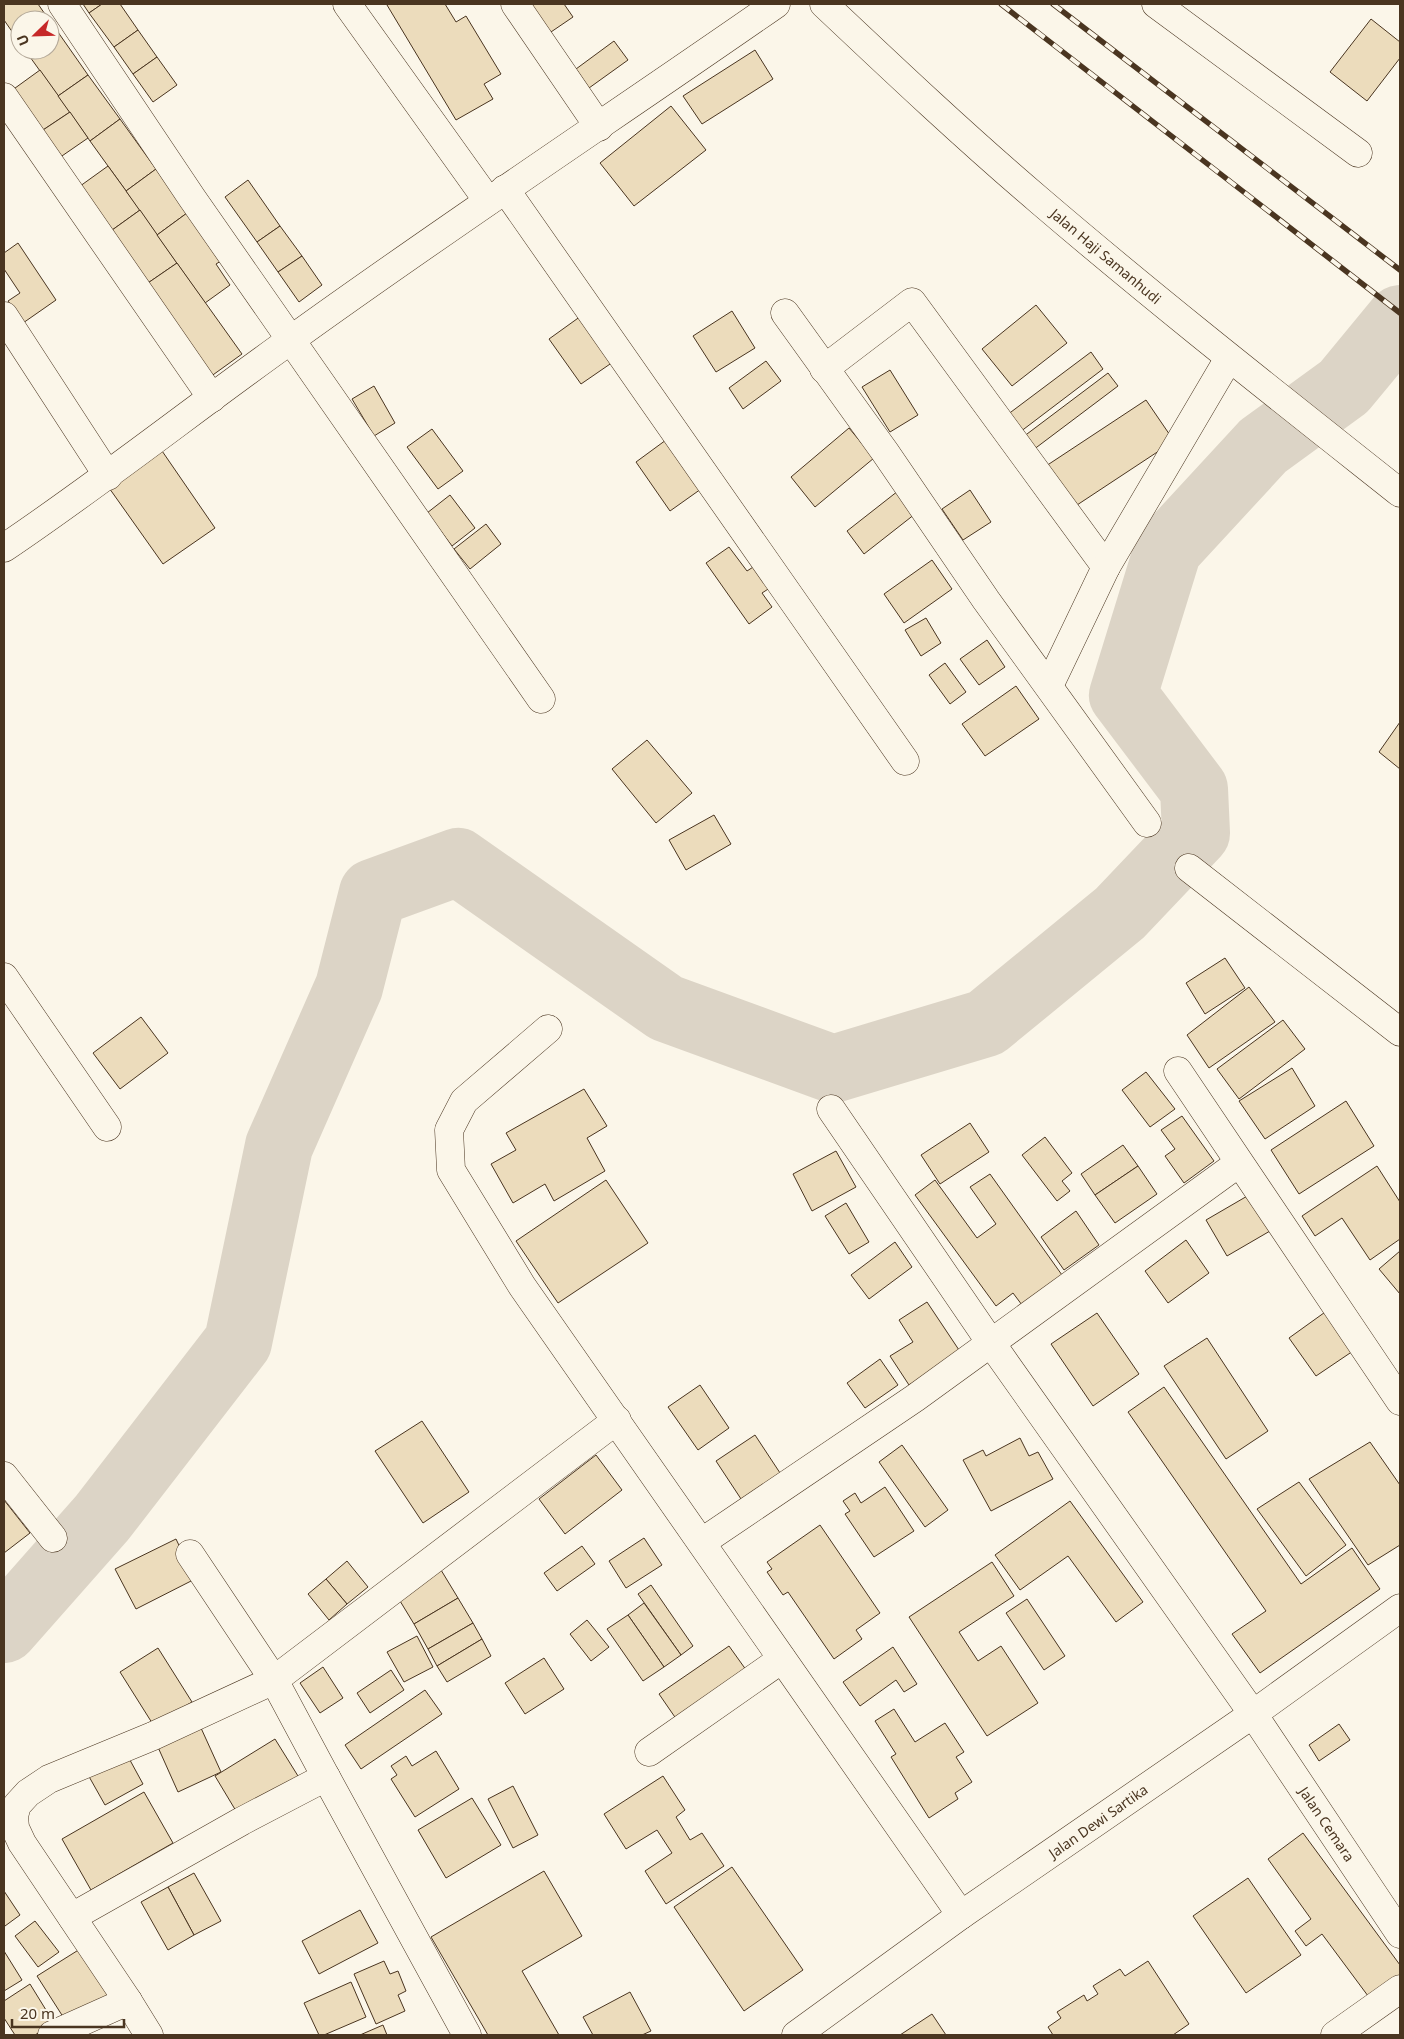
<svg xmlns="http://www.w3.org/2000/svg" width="1404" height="2039" font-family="'Noto Sans',sans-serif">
<rect width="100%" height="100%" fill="#fbf6e9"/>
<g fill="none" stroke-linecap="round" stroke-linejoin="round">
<polyline stroke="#dcd4c6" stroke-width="68" points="4,1629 102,1518 238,1342 279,1146 349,987 373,893 458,862 666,1008 833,1069 986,1023 1120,913 1196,833 1194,789 1123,695 1168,549 1263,446 1344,387 1400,319"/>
</g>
<g fill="#ecdcbc" stroke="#4a3520">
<polygon points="4,4 38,4 49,20 20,20 20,43 4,20"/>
<polygon points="83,4 102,4 89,13"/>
<polygon points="102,4 120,4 138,30 114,47 89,13"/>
<polygon points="389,4 445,4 456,22 466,16 501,74 484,84 493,99 456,120 387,5"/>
<polygon points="528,4 564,4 573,17 548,34"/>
<polygon points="1371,19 1400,42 1400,58 1367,101 1330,72"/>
<polygon points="53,25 88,75 58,96 25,50 50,50 50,28"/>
<polygon points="138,30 157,57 133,74 114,47"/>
<polygon points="614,41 628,60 589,88 576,69"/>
<polygon points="755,50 773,79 702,124 683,96"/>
<polygon points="157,57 177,85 153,102 133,74"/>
<polygon points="40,70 70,112 40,132 11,91"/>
<polygon points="88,75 120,119 90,141 58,96"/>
<polygon points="671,106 706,150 634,206 600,163"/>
<polygon points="70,112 88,138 59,158 40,132"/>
<polygon points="120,119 156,169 126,191 90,141"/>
<polygon points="108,166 140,210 108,233 76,189"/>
<polygon points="156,169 187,213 157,235 126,191"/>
<polygon points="248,180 280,226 257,242 225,197"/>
<polygon points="140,210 177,263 145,285 108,233"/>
<polygon points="187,213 221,261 216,264 230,285 205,303 157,235"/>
<polygon points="280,226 302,256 278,272 257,242"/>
<polygon points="18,243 56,300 23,323 8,301 20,293 4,269 4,253"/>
<polygon points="302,256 322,285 299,302 278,272"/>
<polygon points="177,263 242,354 210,377 145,285"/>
<polygon points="1036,305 1067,343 1012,386 982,349"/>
<polygon points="732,311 755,348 716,372 693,336"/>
<polygon points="581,316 613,362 581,384 549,339"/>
<polygon points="1091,352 1103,369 1020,432 1007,415"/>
<polygon points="766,361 781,381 743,409 729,388"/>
<polygon points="890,370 918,415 890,432 862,387"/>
<polygon points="1108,373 1118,386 1033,450 1023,437"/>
<polygon points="374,386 395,423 374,436 352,399"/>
<polygon points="1146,400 1174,441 1074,507 1046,466"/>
<polygon points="849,428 874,458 815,507 791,477"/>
<polygon points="432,429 463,471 438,489 407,447"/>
<polygon points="666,440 701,489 670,511 636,462"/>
<polygon points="160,448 215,528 163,564 107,485"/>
<polygon points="970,490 991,522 963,540 942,509"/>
<polygon points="898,491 915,514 864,554 847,531"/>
<polygon points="450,495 475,528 452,546 427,513"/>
<polygon points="486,524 501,544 470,569 454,549"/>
<polygon points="729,547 747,571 761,562 776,584 762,593 772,607 749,624 706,563"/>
<polygon points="932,560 952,589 904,623 884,594"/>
<polygon points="926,618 941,643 921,656 905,630"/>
<polygon points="987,640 1005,667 979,685 960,659"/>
<polygon points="945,663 966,692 950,704 929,675"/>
<polygon points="1016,686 1039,719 985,756 962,724"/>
<polygon points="1400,722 1400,769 1379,752"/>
<polygon points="647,740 692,793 656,823 612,769"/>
<polygon points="714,815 731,844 686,870 669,840"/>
<polygon points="1225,958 1245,988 1205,1014 1186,983"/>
<polygon points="1249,987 1275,1022 1209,1068 1187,1035"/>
<polygon points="141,1017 168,1053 120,1089 93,1053"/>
<polygon points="1283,1020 1305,1049 1239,1099 1217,1069"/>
<polygon points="1292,1068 1315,1106 1265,1139 1239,1101"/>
<polygon points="1146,1072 1175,1109 1150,1127 1122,1090"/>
<polygon points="584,1089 607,1126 587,1138 605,1171 554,1201 545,1184 513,1203 491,1164 516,1150 506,1133"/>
<polygon points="1346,1101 1374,1146 1299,1194 1271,1150"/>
<polygon points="1182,1116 1214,1161 1184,1183 1165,1156 1175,1149 1161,1130"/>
<polygon points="970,1123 989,1152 940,1184 921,1155"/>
<polygon points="1045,1137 1072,1173 1062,1181 1070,1191 1057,1201 1022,1155"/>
<polygon points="1123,1145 1138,1166 1095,1195 1081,1174"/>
<polygon points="836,1151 856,1187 812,1211 793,1174"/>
<polygon points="1138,1166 1157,1194 1115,1223 1095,1195"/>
<polygon points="1377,1166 1400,1202 1400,1239 1370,1260 1342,1218 1315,1236 1302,1216"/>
<polygon points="990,1174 1062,1275 1022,1305 1013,1293 996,1306 915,1195 935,1180 977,1238 996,1224 970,1187"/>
<polygon points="606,1180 648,1243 558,1303 516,1241"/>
<polygon points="1249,1195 1270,1231 1227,1256 1206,1220"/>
<polygon points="846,1203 869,1242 849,1254 825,1216"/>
<polygon points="1076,1211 1099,1245 1064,1270 1041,1237"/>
<polygon points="1186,1240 1209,1273 1168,1303 1145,1271"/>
<polygon points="895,1242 912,1267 869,1299 851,1275"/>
<polygon points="1400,1251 1400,1294 1379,1269"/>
<polygon points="927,1302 961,1353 909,1385 890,1356 913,1342 899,1320"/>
<polygon points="1328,1310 1356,1349 1316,1376 1289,1338"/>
<polygon points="1097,1313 1139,1374 1093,1406 1051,1344"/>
<polygon points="1207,1338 1268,1431 1226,1459 1164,1366"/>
<polygon points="880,1359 898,1385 865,1408 847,1383"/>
<polygon points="700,1385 729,1428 698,1450 668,1407"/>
<polygon points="1164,1387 1301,1584 1352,1548 1380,1589 1260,1673 1232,1634 1266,1611 1128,1412"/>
<polygon points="422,1421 469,1492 423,1523 375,1451"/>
<polygon points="755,1435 784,1479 745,1505 716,1461"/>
<polygon points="1020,1438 1029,1456 1038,1452 1053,1479 991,1511 963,1460 983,1450 986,1456"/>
<polygon points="1370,1442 1400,1485 1400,1545 1368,1565 1309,1479"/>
<polygon points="902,1445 948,1510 925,1527 879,1462"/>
<polygon points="596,1455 622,1490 565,1534 539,1499"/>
<polygon points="1299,1482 1346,1545 1306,1576 1257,1509"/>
<polygon points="885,1487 914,1531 874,1557 845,1514 850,1511 843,1501 855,1493 861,1503"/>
<polygon points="4,1500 30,1533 4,1553"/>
<polygon points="1070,1501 1143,1602 1116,1622 1068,1556 1020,1590 995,1555"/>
<polygon points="820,1525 880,1613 856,1630 862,1639 834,1659 788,1592 783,1595 767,1572 772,1569 767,1562"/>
<polygon points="644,1538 662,1565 626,1588 609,1561"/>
<polygon points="176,1539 195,1579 136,1609 115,1569"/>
<polygon points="582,1546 595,1564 557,1591 544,1573"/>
<polygon points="347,1561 368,1587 347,1604 326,1579"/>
<polygon points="992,1562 1014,1596 959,1632 978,1661 1001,1646 1038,1703 987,1736 909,1617"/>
<polygon points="441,1570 458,1598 414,1624 397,1596"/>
<polygon points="326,1579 347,1604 329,1620 308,1594"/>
<polygon points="651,1585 693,1646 681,1655 638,1594"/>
<polygon points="458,1598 473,1623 428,1649 414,1624"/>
<polygon points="1027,1599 1065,1656 1044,1670 1006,1613"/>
<polygon points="644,1603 681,1655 664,1667 628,1615"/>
<polygon points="628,1615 664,1667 643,1681 607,1629"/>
<polygon points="587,1620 609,1647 591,1661 570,1634"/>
<polygon points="473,1623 482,1639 437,1666 428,1649"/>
<polygon points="417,1636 433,1667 404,1682 387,1652"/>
<polygon points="482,1639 491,1656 447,1682 437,1666"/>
<polygon points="729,1646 749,1674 679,1723 659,1694"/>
<polygon points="893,1647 917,1684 904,1692 896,1680 860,1706 843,1682"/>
<polygon points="158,1648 192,1702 154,1726 120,1672"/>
<polygon points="544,1658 564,1689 525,1714 505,1683"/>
<polygon points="323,1667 343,1698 320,1713 300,1683"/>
<polygon points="391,1670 404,1690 370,1713 357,1693"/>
<polygon points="425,1690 442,1714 361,1769 345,1745"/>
<polygon points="894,1709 915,1742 945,1723 964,1752 956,1757 972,1782 955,1793 958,1799 929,1818 891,1757 896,1754 875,1721"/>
<polygon points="196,1717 221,1772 178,1792 153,1736"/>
<polygon points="1339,1724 1350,1740 1319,1761 1309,1745"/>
<polygon points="275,1739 303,1784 242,1821 215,1776"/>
<polygon points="125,1751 143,1784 105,1805 87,1773"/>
<polygon points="436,1751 459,1789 415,1817 391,1779 397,1775 391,1766 406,1756 412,1766"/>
<polygon points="663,1776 685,1810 676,1817 690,1840 702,1833 724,1866 666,1904 645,1871 672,1853 657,1830 626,1849 604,1814"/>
<polygon points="513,1786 538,1835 513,1848 488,1799"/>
<polygon points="144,1792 173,1843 91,1890 62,1839"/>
<polygon points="472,1798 501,1845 446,1878 418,1830"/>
<polygon points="1303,1833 1400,1965 1400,1984 1374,2004 1322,1934 1306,1946 1295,1931 1311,1919 1268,1859"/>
<polygon points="732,1867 803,1970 744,2011 674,1907"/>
<polygon points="544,1871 582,1936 522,1971 559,2035 488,2035 431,1937"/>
<polygon points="194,1873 221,1921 194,1935 168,1887"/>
<polygon points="1248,1878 1301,1955 1246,1993 1193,1916"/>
<polygon points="168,1887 194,1935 168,1950 141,1902"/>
<polygon points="4,1891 20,1915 5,1926 4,1924"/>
<polygon points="360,1910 378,1943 319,1974 302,1941"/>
<polygon points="35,1921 59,1952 38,1967 15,1936"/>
<polygon points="88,1944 118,1990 67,2023 37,1976"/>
<polygon points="4,1951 22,1980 4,1991"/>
<polygon points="384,1961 390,1974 398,1971 406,1991 398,1995 405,2011 376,2024 354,1974"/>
<polygon points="1148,1961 1189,2024 1173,2035 1053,2035 1048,2027 1061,2018 1057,2012 1084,1995 1087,2001 1098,1994 1093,1986 1120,1969 1125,1976"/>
<polygon points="351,1982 366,2017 324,2035 319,2035 304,2003"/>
<polygon points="30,1984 54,2023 35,2035 15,2035 4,2018 4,2001"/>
<polygon points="630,1992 651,2031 642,2035 593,2035 583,2017"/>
<polygon points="932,2014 946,2035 900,2035"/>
<polygon points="383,2025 387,2035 360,2035"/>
</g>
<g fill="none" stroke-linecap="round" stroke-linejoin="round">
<defs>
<g id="street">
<polyline points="62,4 192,198 541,699"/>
<polyline points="347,4 488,201"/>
<polyline points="515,4 599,127"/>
<polyline points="1156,4 1358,153"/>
<polyline points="4,97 212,398"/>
<polyline points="505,189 905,761"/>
<polyline points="785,313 885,452 986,600 1147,823"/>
<polyline points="4,316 108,476"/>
<polyline points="824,369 912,302 1106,567"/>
<path d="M4 548C102 482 195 408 292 339 451 224 615 116 776 4"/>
<polyline points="1049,686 1106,567 1229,358"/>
<polyline points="1189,868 1400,1032"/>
<polyline points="4,977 107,1127"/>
<polyline points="548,1029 464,1101 449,1130 451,1170 522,1286 961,1915"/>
<polyline points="1178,1071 1400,1401"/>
<polyline points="831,1109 991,1343 1253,1714 1400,1934"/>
<polyline points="4,1476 53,1538"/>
<polyline points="702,1542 915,1398 1239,1163"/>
<polyline points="649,1752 782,1659"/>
<polyline points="326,1777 467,2035"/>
<polyline points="72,1917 242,1821 326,1777 274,1680 190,1554"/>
<polyline points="52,2035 128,2001"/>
<polyline points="149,2035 128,2001 22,1843 15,1828 14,1816 17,1805 28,1793 49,1779 153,1736 274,1680 617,1420"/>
<polyline points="1335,2035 1400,1989"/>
</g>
<g id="secondary">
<path d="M824 4C895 71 966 138 1040 201 1158 302 1279 397 1400 493"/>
<polyline points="796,2035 961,1915 1253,1714 1400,1608"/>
</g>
</defs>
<use href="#street" stroke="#4a3520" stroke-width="29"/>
<use href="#secondary" stroke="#4a3520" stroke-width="29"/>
<use href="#street" stroke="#fbf6e9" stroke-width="28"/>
<use href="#secondary" stroke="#fbf6e9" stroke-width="28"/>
<defs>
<g id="rail">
<polyline points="1001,4 1400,313"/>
<polyline points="1053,4 1400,270"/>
</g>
</defs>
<use href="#rail" stroke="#4a3520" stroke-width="5.5"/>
<use href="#rail" stroke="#fbf6e9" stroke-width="4" stroke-dasharray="11" stroke-linecap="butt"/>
</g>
<g text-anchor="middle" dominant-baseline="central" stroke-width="4" stroke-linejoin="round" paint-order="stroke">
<g font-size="14" fill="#4a3520" stroke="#fbf6e9">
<text transform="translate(1106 256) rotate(40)">Jalan Haji Samanhudi</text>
<text transform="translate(1098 1821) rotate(-35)">Jalan Dewi Sartika</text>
<text transform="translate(1327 1824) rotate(56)">Jalan Cemara</text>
</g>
</g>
<rect width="1404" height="2039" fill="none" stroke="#4a3520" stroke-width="10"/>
<g transform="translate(35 35) rotate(247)"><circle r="24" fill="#fbf6e9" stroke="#b4a999"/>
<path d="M0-4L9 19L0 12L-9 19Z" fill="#c62828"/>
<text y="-8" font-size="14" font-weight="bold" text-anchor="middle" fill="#4a3520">U</text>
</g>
<path d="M12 2019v8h112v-8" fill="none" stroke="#4a3520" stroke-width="2.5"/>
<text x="20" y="2019" font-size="15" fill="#4a3520" stroke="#fbf6e9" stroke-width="4" paint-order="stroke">20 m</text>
</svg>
